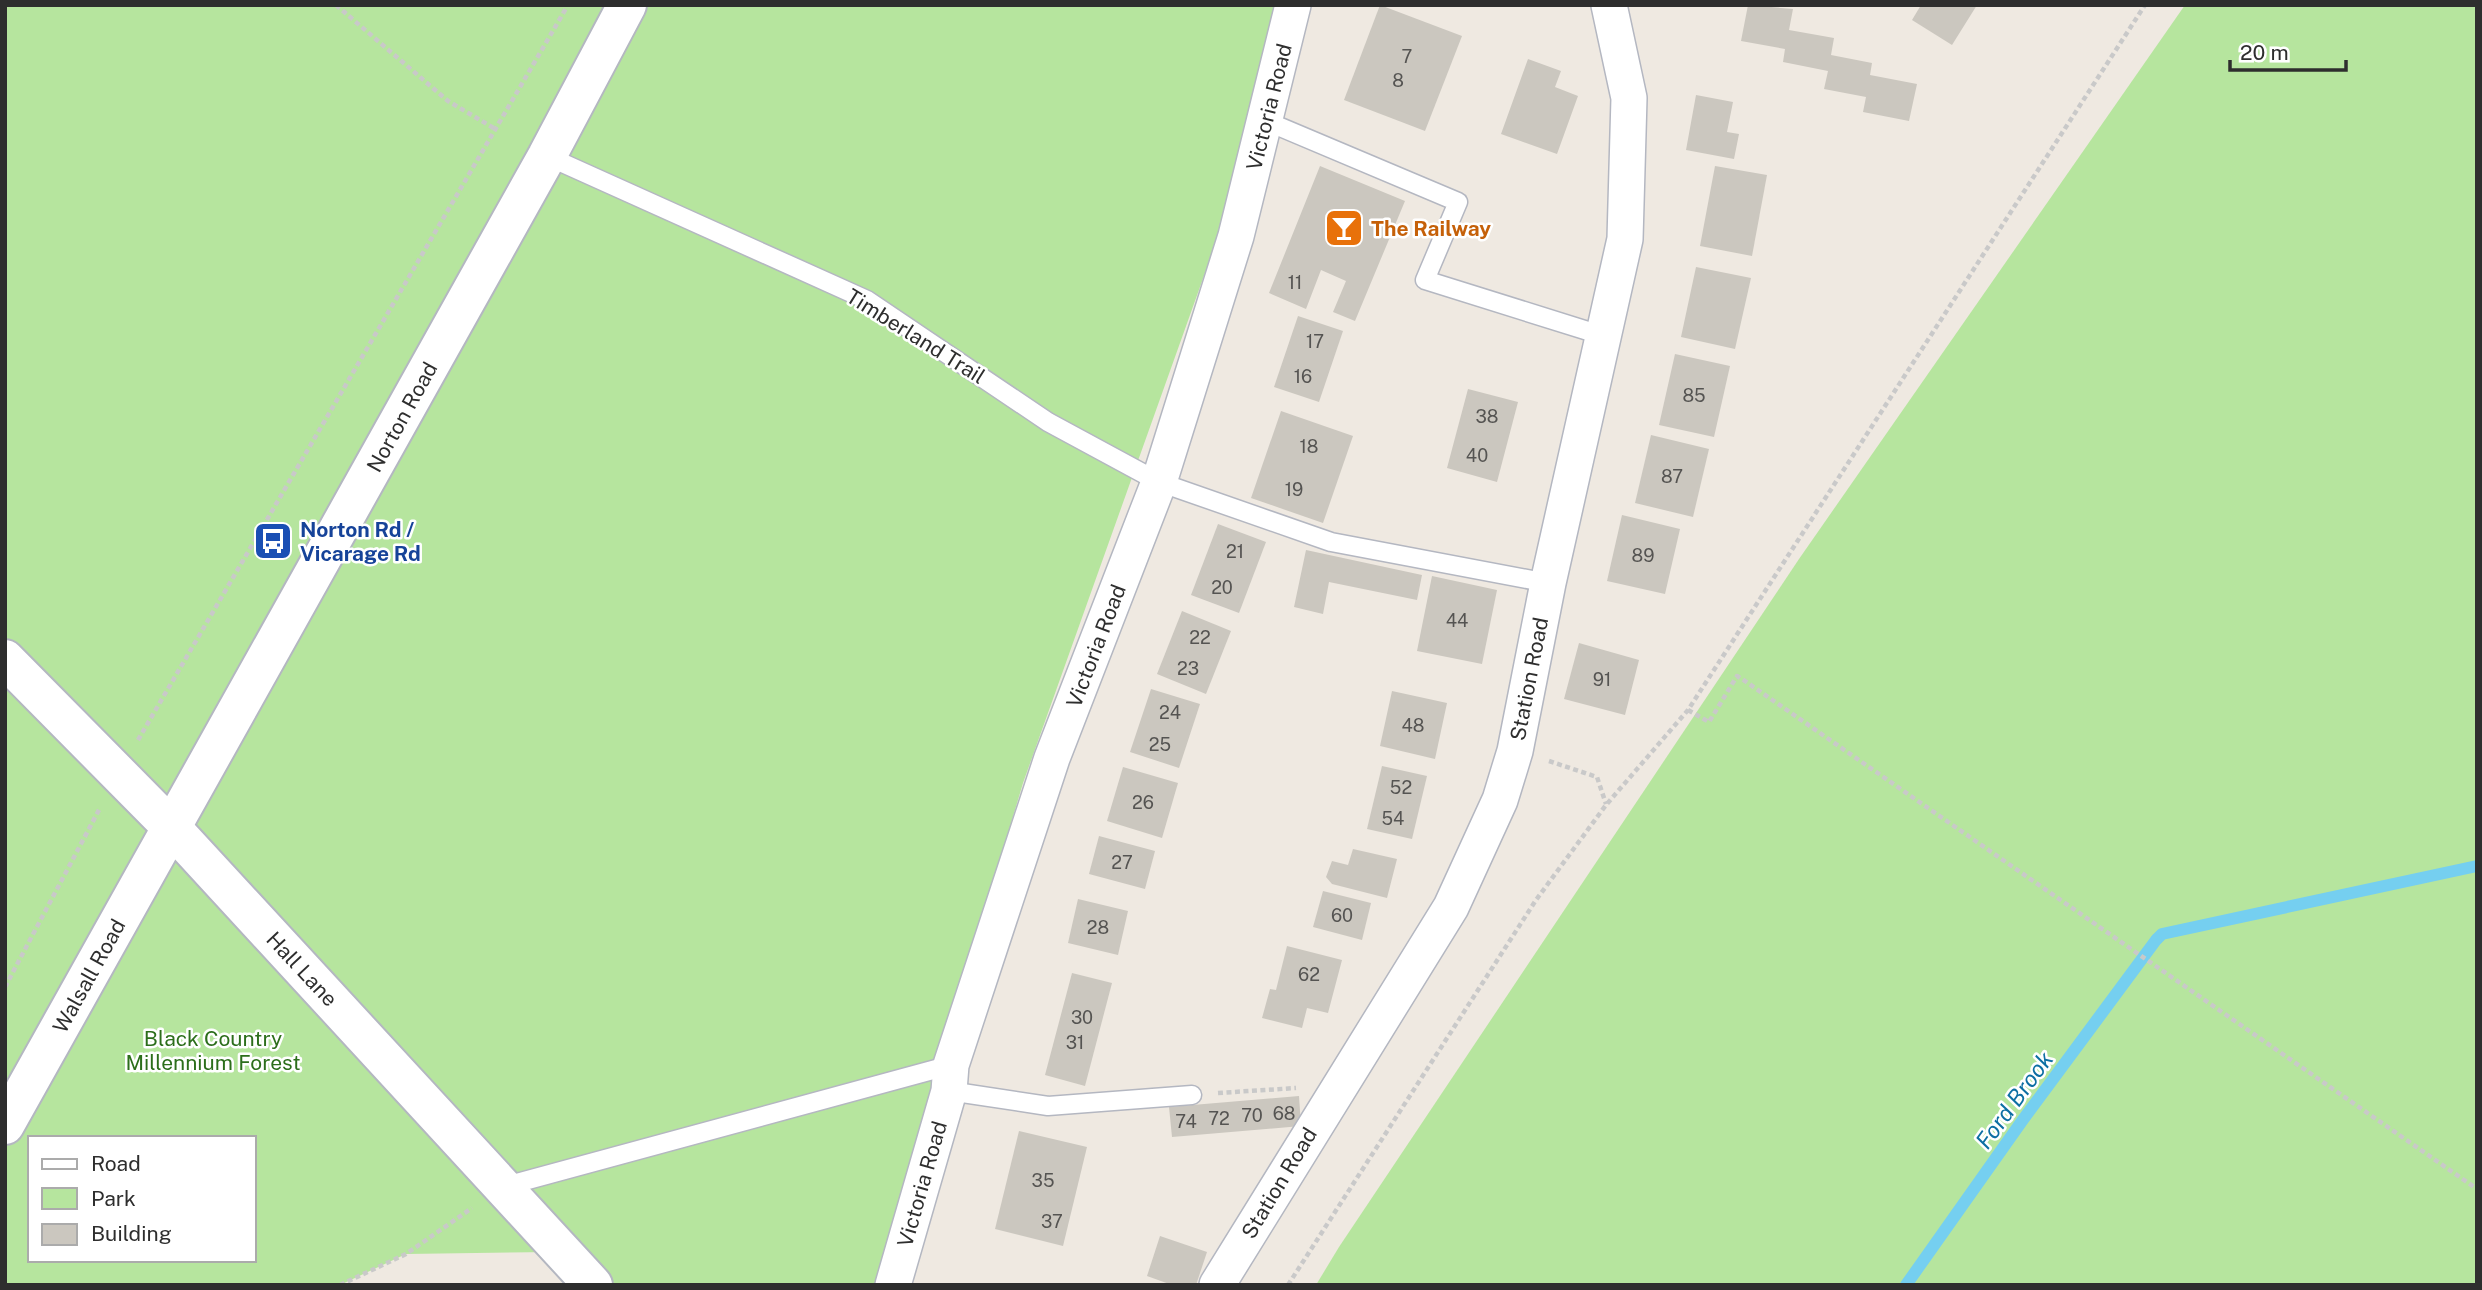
<svg xmlns="http://www.w3.org/2000/svg" width="2482" height="1290" font-family="'Public Sans',sans-serif">
<rect width="100%" height="100%" fill="#efe9e1"/>
<g fill="#b6e59e" fill-rule="evenodd">
<polygon points="5,5 608,5 172,825 5,657"/>
<polygon points="640,5 1280,5 1246,158 1023,783 929,1100 883,1285 611,1285 187,838"/>
<polygon points="2185,5 2477,5 2477,1285 1316,1285 1339,1247 1799,559"/>
<path d="M5 662 552 1252 406 1254 340 1285H5ZM30 1138H254V1260H30Z"/>
</g>
<g fill="none" stroke-linecap="round" stroke-linejoin="round">
<g stroke="#75cff0" stroke-width="12">
<polyline points="2157,939 2162,934 2477,866"/>
<polyline points="1906,1285 2022,1121 2156,940"/>
</g>
</g>
<g fill="#cbc7bf">
<polygon points="1380,5 1462,36 1425,131 1344,100"/>
<polygon points="1748,5 1793,9 1789,30 1834,38 1831,55 1872,63 1870,75 1917,84 1909,121 1863,112 1866,97 1824,89 1828,71 1783,62 1785,49 1741,41"/>
<polygon points="1921,5 1977,5 1952,45 1912,20"/>
<polygon points="1528,59 1561,71 1555,87 1578,96 1557,154 1501,134"/>
<polygon points="1696,95 1733,102 1727,132 1739,134 1734,159 1686,150"/>
<polygon points="1320,166 1405,201 1355,321 1333,312 1346,281 1321,270 1306,309 1269,293"/>
<polygon points="1715,166 1767,175 1752,256 1700,246"/>
<polygon points="1696,267 1751,278 1735,349 1681,337"/>
<polygon points="1298,316 1343,331 1319,402 1274,387"/>
<polygon points="1675,354 1730,366 1714,437 1659,425"/>
<polygon points="1468,389 1518,402 1497,482 1447,468"/>
<polygon points="1281,411 1353,436 1323,523 1251,498"/>
<polygon points="1651,435 1709,449 1693,517 1635,503"/>
<polygon points="1622,515 1680,529 1665,594 1607,581"/>
<polygon points="1218,524 1266,542 1239,613 1191,595"/>
<polygon points="1306,550 1422,575 1417,600 1329,582 1323,614 1294,607"/>
<polygon points="1432,576 1497,590 1482,664 1417,651"/>
<polygon points="1182,611 1231,631 1206,694 1157,674"/>
<polygon points="1579,643 1639,660 1625,715 1564,699"/>
<polygon points="1151,689 1200,704 1179,768 1130,752"/>
<polygon points="1392,691 1447,703 1435,759 1380,746"/>
<polygon points="1382,766 1427,776 1412,839 1367,829"/>
<polygon points="1123,767 1178,783 1162,838 1107,821"/>
<polygon points="1099,836 1155,851 1145,889 1089,874"/>
<polygon points="1353,849 1397,859 1387,898 1332,884 1326,877 1332,861 1348,865"/>
<polygon points="1323,891 1371,903 1362,940 1313,927"/>
<polygon points="1078,899 1128,911 1118,955 1068,943"/>
<polygon points="1287,946 1342,960 1328,1013 1307,1008 1302,1028 1262,1018 1270,989 1276,990"/>
<polygon points="1072,973 1112,983 1085,1086 1045,1075"/>
<polygon points="1299,1096 1301,1126 1172,1137 1169,1107"/>
<polygon points="1019,1131 1087,1147 1063,1246 995,1229"/>
<polygon points="1160,1236 1207,1252 1196,1285 1172,1285 1147,1276"/>
</g>
<g fill="none" stroke-linecap="round" stroke-linejoin="round">
<defs>
<g id="lane">
<polyline points="1266,121 1458,202 1425,280 1604,336"/>
<polyline points="547,156 867,300 1048,422 1159,482 1331,542 1548,583"/>
<polyline points="949,1091 1048,1106 1192,1095"/>
<polyline points="502,1187 951,1065"/>
</g>
<g id="street">
<polyline points="893,1285 949,1091 951,1065 1052,758 1159,482 1236,236 1293,5"/>
<polyline points="1217,1285 1451,907 1500,800 1515,751 1548,583 1625,239 1629,98 1609,5"/>
</g>
<g id="secondary">
<polyline points="5,659 172,828 593,1285"/>
<polyline points="5,1125 547,156 627,5"/>
</g>
</defs>
<use href="#lane" stroke="#b4b7c1" stroke-width="21"/>
<use href="#street" stroke="#b4b7c1" stroke-width="38"/>
<use href="#secondary" stroke="#b4b7c1" stroke-width="42"/>
<g stroke="#c9c9c9" stroke-width="4.5" stroke-dasharray="5 3.5" stroke-linecap="butt">
<polyline points="336,5 448,101 497,130"/>
<polyline points="1688,710 1709,722 1737,676 1745,681 2477,1189"/>
<polyline points="138,740 568,5"/>
<polyline points="1549,761 1597,777 1606,804"/>
<polyline points="5,987 100,808"/>
<polyline points="1218,1093 1296,1088"/>
<polyline points="340,1285 406,1254 472,1208"/>
<polyline points="1288,1285 1536,900 1606,805 1688,710 2145,5"/>
</g>
<use href="#lane" stroke="#fff" stroke-width="18"/>
<use href="#street" stroke="#fff" stroke-width="35"/>
<use href="#secondary" stroke="#fff" stroke-width="38"/>
</g>
<defs>
<symbol id="bar-square" viewBox="-11 -11 22 22"><rect x="-9" y="-9" width="18" height="18" rx="4" fill="#e8710a" stroke="#fff"/><path d="M-6-5H6L.8 .8V4.5H3.5V6h-7V4.5H-.8V.8Z" fill="#fff"/></symbol>
<symbol id="bus-square" viewBox="-11 -11 22 22"><rect x="-9" y="-9" width="18" height="18" rx="4" fill="#1a4fb4" stroke="#fff"/><path d="M-5-6H5V4H4V6H2V4H-2V6H-4V4H-5ZM-3.5-4V0h7V-4ZM-3.5 1.2v1.5H-2V1.2ZM2 1.2v1.5H3.5V1.2Z" fill="#fff"/></symbol>
</defs>
<g fill-rule="evenodd">
<use href="#bar-square" x="1322" y="206" width="44" height="44"/>
<use href="#bus-square" x="251" y="519" width="44" height="44"/>
</g>
<g text-anchor="middle" dominant-baseline="central" stroke-width="5" stroke-linejoin="round" paint-order="stroke">
<g font-size="18" fill="#555452">
<text x="1407" y="56">7</text>
<text x="1398" y="80">8</text>
<text x="1295" y="282">11</text>
<text x="1315" y="341">17</text>
<text x="1303" y="376">16</text>
<text x="1694" y="395">85</text>
<text x="1487" y="416">38</text>
<text x="1309" y="446">18</text>
<text x="1477" y="455">40</text>
<text x="1672" y="476">87</text>
<text x="1294" y="489">19</text>
<text x="1235" y="551">21</text>
<text x="1643" y="555">89</text>
<text x="1222" y="587">20</text>
<text x="1457" y="620">44</text>
<text x="1200" y="637">22</text>
<text x="1188" y="668">23</text>
<text x="1602" y="679">91</text>
<text x="1170" y="712">24</text>
<text x="1413" y="725">48</text>
<text x="1160" y="744">25</text>
<text x="1401" y="787">52</text>
<text x="1143" y="802">26</text>
<text x="1393" y="818">54</text>
<text x="1122" y="862">27</text>
<text x="1342" y="915">60</text>
<text x="1098" y="927">28</text>
<text x="1309" y="974">62</text>
<text x="1082" y="1017">30</text>
<text x="1075" y="1042">31</text>
<text x="1284" y="1113">68</text>
<text x="1252" y="1115">70</text>
<text x="1219" y="1118">72</text>
<text x="1186" y="1121">74</text>
<text x="1043" y="1180">35</text>
<text x="1052" y="1221">37</text>
</g>
<g font-size="21" fill="#2e2e2e" stroke="#fff">
<text transform="translate(1269 107) rotate(-76)">Victoria Road</text>
<text transform="translate(916 336) rotate(32)">Timberland Trail</text>
<text transform="translate(402 417) rotate(-61)">Norton Road</text>
<text transform="translate(1096 646) rotate(-69)">Victoria Road</text>
<text transform="translate(1529 679) rotate(-79)">Station Road</text>
<text transform="translate(302 969) rotate(47)">Hall Lane</text>
<text transform="translate(89 976) rotate(-61)">Walsall Road</text>
<text transform="translate(1279 1183) rotate(-59)">Station Road</text>
<text transform="translate(922 1184) rotate(-74)">Victoria Road</text>
</g>
<g font-size="21" font-weight="bold" fill="#c56008" stroke="#fff" text-anchor="start">
<text x="1371" y="228">The Railway</text>
</g>
<g font-size="21" font-weight="bold" fill="#164399" stroke="#fff" text-anchor="start">
<text x="300" y="529">Norton Rd /<tspan x="300" dy="24">Vicarage Rd</tspan></text>
</g>
<g font-size="21" fill="#2c6e1b" stroke="#fff">
<text x="213" y="1038">Black Country<tspan x="213" dy="24">Millennium Forest</tspan></text>
</g>
<g font-size="23" font-style="italic" fill="#0d6fa3" stroke="#fff">
<text transform="translate(2014 1100) rotate(-54)">Ford Brook</text>
</g>
</g>
<rect width="2482" height="1290" fill="none" stroke="#2e2e2e" stroke-width="14"/>
<rect x="28" y="1136" width="228" height="126" fill="#ffffff" stroke="#ababab" stroke-width="2"/>
<rect x="42" y="1159" width="35" height="10" fill="#ffffff" stroke="#ababab" stroke-width="2"/>
<text x="91" y="1171" font-size="21" fill="#2e2e2e">Road</text>
<rect x="42" y="1188" width="35" height="21" fill="#b6e59e" stroke="#ababab" stroke-width="2"/>
<text x="91" y="1206" font-size="21" fill="#2e2e2e">Park</text>
<rect x="42" y="1224" width="35" height="21" fill="#cbc7bf" stroke="#ababab" stroke-width="2"/>
<text x="91" y="1241" font-size="21" fill="#2e2e2e">Building</text>
<path d="M2230 60v10h116v-10" fill="none" stroke="#2e2e2e" stroke-width="3.5"/>
<text x="2240" y="60" font-size="21" fill="#2e2e2e" stroke="#ffffff" stroke-width="5" paint-order="stroke">20 m</text>
</svg>
